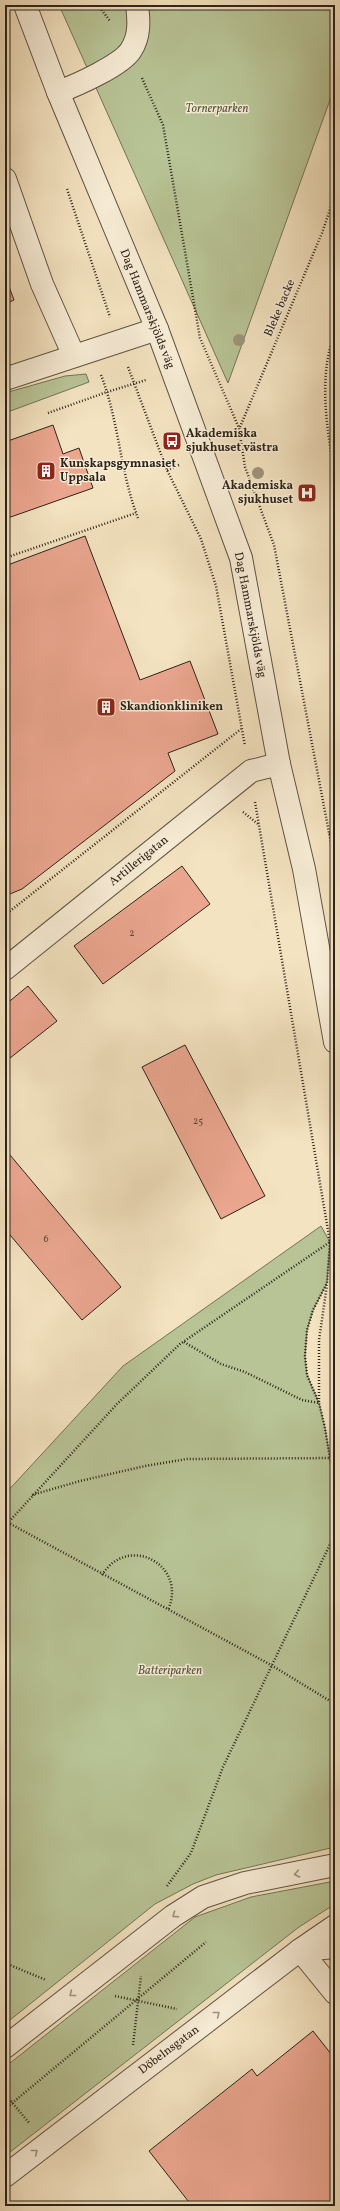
<svg xmlns="http://www.w3.org/2000/svg" width="340" height="2211" font-family="Vollkorn,serif">
<rect width="100%" height="100%" fill="#f4e3c1"/>
<filter id="stains"><feTurbulence type="fractalNoise" baseFrequency=".005" numOctaves="4"/><feColorMatrix values="0 0 0 0 .2 0 0 0 0 .09 0 0 0 0 .02 0 0 0 .5 -.17"/></filter>
<radialGradient id="worn" r=".72"><stop offset=".6" stop-color="#630" stop-opacity="0"/><stop offset="1" stop-color="#630" stop-opacity=".3"/></radialGradient>
<g fill="#b8c496" stroke="#727458">
<polygon points="59,5 335,5 335,86 228,383"/>
<polygon points="86,374 89,382 5,413 5,393 65,376"/>
<polygon points="321,1226 330,1242 327,1283 313,1310 307,1330 305,1356 307,1375 319,1403 325,1428 335,1488 335,1847 216,1875 193,1884 155,1904 5,2024 5,1494 123,1366"/>
<polygon points="335,1881 335,1904 299,1927 5,2156 5,2067 195,1917 251,1897"/>
</g>
<g fill="#eba690" stroke="#2d241a">
<polygon points="5,276 14,300 5,304"/>
<polygon points="53,425 63,454 79,448 93,488 5,519 5,442"/>
<polygon points="85,536 140,680 190,661 218,734 168,753 175,771 22,889 5,896 5,566"/>
<polygon points="182,866 210,904 103,984 74,946"/>
<polygon points="28,986 57,1021 5,1062 5,1005"/>
<polygon points="185,1045 265,1196 221,1219 142,1067"/>
<polygon points="10,1155 121,1287 82,1320 5,1229 5,1159"/>
<polygon points="313,2031 335,2059 335,2206 192,2206 149,2151 252,2069 257,2076"/>
</g>
<g fill="none" stroke-linecap="round" stroke-linejoin="round">
<defs>
<g id="minor">
<polyline points="25,5 58,92 157,329 241,558 279,764 304,869 335,1042"/>
<path d="M58 92C75 86 122 65 131 50 140 36 139 21 137 5"/>
<polyline points="5,179 42,284 74,356"/>
<polyline points="5,379 157,329"/>
<polyline points="5,969 251,771 279,764"/>
<polyline points="300,1950 335,1993"/>
<polyline points="301,1950 335,1947"/>
<polyline points="5,2047 173,1916 203,1897 245,1883 335,1865"/>
<polyline points="5,2176 300,1950 335,1926"/>
</g>
</defs>
<use href="#minor" stroke="#5f5444" stroke-width="24"/>
<g stroke="#2d241a" stroke-width="2.5" stroke-dasharray="1 2" stroke-linecap="butt">
<polyline points="98,5 110,21"/>
<polyline points="142,78 163,125 200,338 239,428 245,467 274,545 335,864"/>
<polyline points="67,189 110,317"/>
<path d="M335 332C317 379 328 431 335 479"/>
<polyline points="128,367 167,470 201,539 216,586 245,746"/>
<path d="M101 375C119 421 120 472 138 518"/>
<polyline points="48,413 107,392 146,380"/>
<polyline points="240,427 322,233 335,195"/>
<polyline points="167,470 179,465"/>
<polyline points="5,558 136,513"/>
<polyline points="255,802 330,1242 327,1283 313,1310 307,1330 305,1356 307,1375 319,1403 325,1428 335,1488"/>
<polyline points="243,812 258,824"/>
<polyline points="329,834 335,832"/>
<polyline points="5,915 241,729"/>
<polyline points="184,1342 221,1364 245,1372 302,1400 319,1403 319,1340 327,1285"/>
<polyline points="32,1495 80,1481 145,1466 187,1459 335,1458"/>
<polyline points="5,1521 271,1665 335,1704"/>
<polyline points="5,1526 117,1404 180,1344 330,1242"/>
<path d="M102 1575C128 1533 188 1565 168 1610"/>
<polyline points="167,1886 191,1853 223,1767 335,1534"/>
<polyline points="5,1963 46,1980"/>
<polyline points="115,1996 177,2009"/>
<polyline points="133,2045 141,1976"/>
<polyline points="5,2094 30,2124"/>
<polyline points="5,2109 206,1942"/>
</g>
<use href="#minor" stroke="#f8edd7" stroke-width="22"/>
</g>
<g fill="#9e947a">
<circle cx="239" cy="340" r="6"/>
<circle cx="258" cy="473" r="6"/>
</g>
<defs><path id="oneway-chevron" d="M-2-3.5L2.5 0L-2 3.5" fill="none" stroke-width="1.6" stroke-linecap="round" stroke-linejoin="round"/></defs>
<g stroke="#9d9382">
<use href="#oneway-chevron" transform="translate(297 1874) rotate(168)"/>
<use href="#oneway-chevron" transform="translate(175 1915) rotate(146)"/>
<use href="#oneway-chevron" transform="translate(72 1994) rotate(142)"/>
<use href="#oneway-chevron" transform="translate(217 2014) rotate(-38)"/>
<use href="#oneway-chevron" transform="translate(35 2152) rotate(-39)"/>
</g>
<defs>
<symbol id="bus-square" viewBox="-11 -11 22 22"><rect x="-9" y="-9" width="18" height="18" rx="4" fill="#8f2418" stroke="#f8edd7"/><path d="M-5-6H5V4H4V6H2V4H-2V6H-4V4H-5ZM-3.5-4V0h7V-4ZM-3.5 1.2v1.5H-2V1.2ZM2 1.2v1.5H3.5V1.2Z" fill="#fff"/></symbol>
<symbol id="building-square" viewBox="-11 -11 22 22"><rect x="-9" y="-9" width="18" height="18" rx="4" fill="#8f2418" stroke="#f8edd7"/><path d="M-4-6H4V6H1V3H-1V6H-4ZM-2.5-4.3h1.7v1.8h-1.7ZM.8-4.3h1.7v1.8H.8ZM-2.5-1h1.7V.8h-1.7ZM.8-1h1.7V.8H.8Z" fill="#fff"/></symbol>
<symbol id="hospital-square" viewBox="-11 -11 22 22"><rect x="-9" y="-9" width="18" height="18" rx="4" fill="#8f2418" stroke="#f8edd7"/><path d="M-5-5h3v3.5h4V-5h3V5h-3V1.5h-4V5h-3Z" fill="#fff"/></symbol>
</defs>
<g fill-rule="evenodd">
<use href="#bus-square" x="161" y="430" width="22" height="22"/>
<use href="#building-square" x="35" y="460" width="22" height="22"/>
<use href="#hospital-square" x="296" y="482" width="22" height="22"/>
<use href="#building-square" x="95" y="696" width="22" height="22"/>
</g>
<g text-anchor="middle" dominant-baseline="central" stroke-width="3" stroke-linejoin="round" paint-order="stroke">
<g font-size="10" fill="#5c4438">
<text x="132" y="933">2</text>
<text x="198" y="1121">25</text>
<text x="46" y="1239">6</text>
</g>
<g font-size="12" font-style="italic" fill="#57543f" stroke="#f8edd7">
<text x="217" y="109">Tornerparken</text>
<text x="170" y="1671">Batteriparken</text>
</g>
<g font-size="12" fill="#2d241a" stroke="#f8edd7">
<text transform="translate(280 308) rotate(-67)">Bleke backe</text>
<text transform="translate(147 309) rotate(68)">Dag Hammarskjölds väg</text>
<text transform="translate(250 615) rotate(79)">Dag Hammarskjölds väg</text>
<text transform="translate(139 861) rotate(-39)">Artillerigatan</text>
<text transform="translate(169 2050) rotate(-37)">Döbelnsgatan</text>
</g>
<g font-size="12" font-weight="bold" fill="#2d241a" stroke="#f8edd7" text-anchor="start">
<text x="186" y="434">Akademiska<tspan x="186" dy="14">sjukhuset västra</tspan></text>
<text x="60" y="464">Kunskapsgymnasiet<tspan x="60" dy="14">Uppsala</tspan></text>
<text x="293" y="486" text-anchor="end">Akademiska<tspan x="293" dy="14">sjukhuset</tspan></text>
<text x="120" y="707">Skandionkliniken</text>
</g>
</g>
<rect width="340" height="2211" fill="none" stroke="#f4e3c1" stroke-width="20"/>
<rect x="6" y="6" width="328" height="2199" fill="none" stroke="#2d241a" stroke-width="2"/>
<rect x="10" y="10" width="320" height="2191" fill="none" stroke="#2d241a"/>
<rect width="100%" height="100%" filter="url(#stains)"/>
<rect width="100%" height="100%" fill="url(#worn)"/>
</svg>
